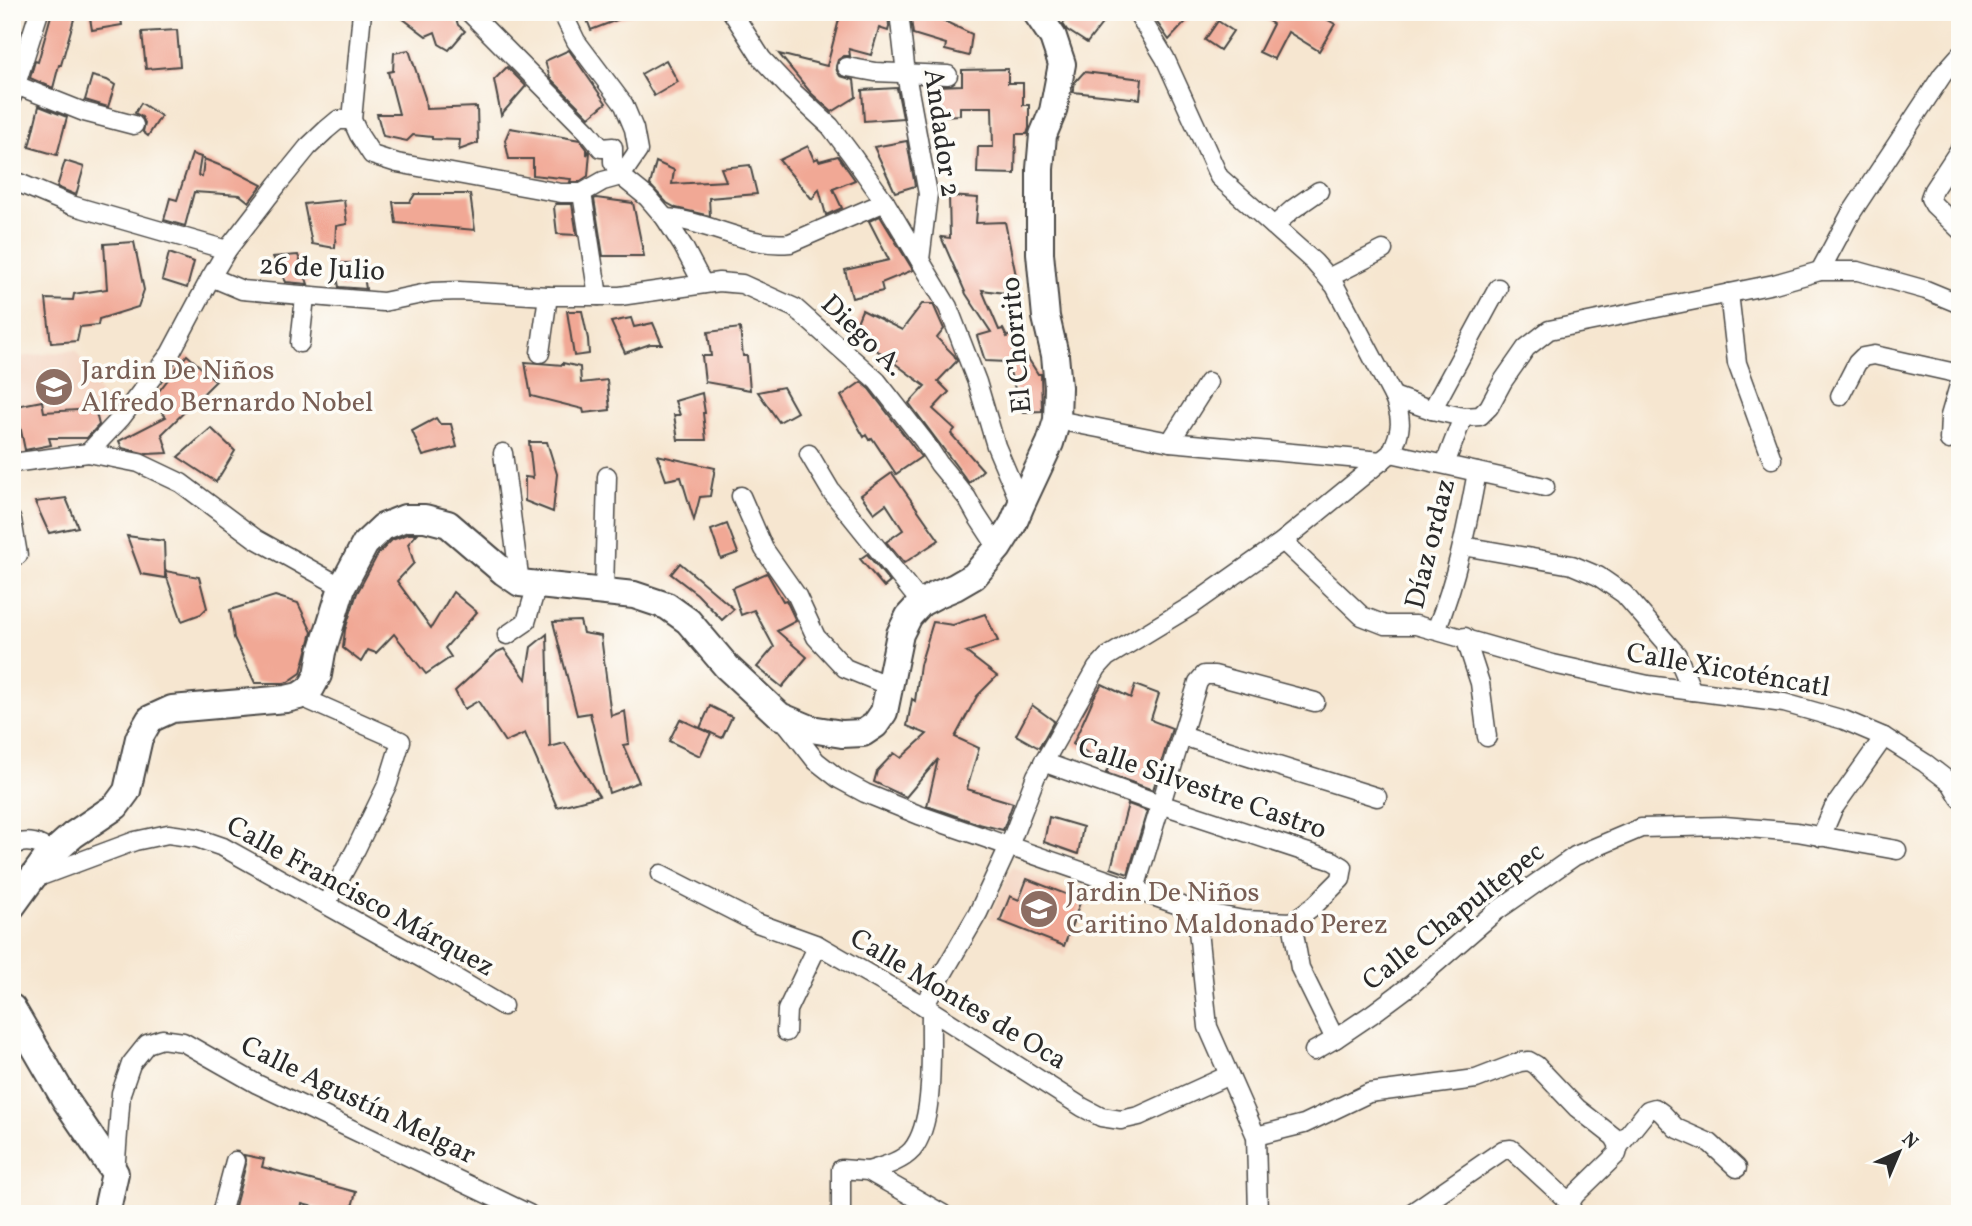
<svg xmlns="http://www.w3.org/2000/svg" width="1972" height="1226" font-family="Vollkorn,serif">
<rect width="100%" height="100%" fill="#fdfcf7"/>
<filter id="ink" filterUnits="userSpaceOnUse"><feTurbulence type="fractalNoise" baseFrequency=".0143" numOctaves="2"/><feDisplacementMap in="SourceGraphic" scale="14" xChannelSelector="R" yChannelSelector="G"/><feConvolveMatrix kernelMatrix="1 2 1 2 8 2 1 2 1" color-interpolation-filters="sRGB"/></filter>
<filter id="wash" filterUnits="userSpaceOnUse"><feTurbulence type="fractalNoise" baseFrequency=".00686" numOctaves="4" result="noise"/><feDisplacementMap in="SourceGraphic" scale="28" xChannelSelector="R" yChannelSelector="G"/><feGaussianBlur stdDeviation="1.57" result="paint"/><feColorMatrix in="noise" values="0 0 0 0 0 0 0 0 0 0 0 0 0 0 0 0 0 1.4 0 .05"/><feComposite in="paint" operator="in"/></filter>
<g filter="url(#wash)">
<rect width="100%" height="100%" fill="#f6e6d0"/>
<g fill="#f4d3c0">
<polygon points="76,350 112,415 87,447 19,457 12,421 12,358"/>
<polygon points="1012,867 1089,900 1065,956 989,918"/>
</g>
<g id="blocks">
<g fill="#f1a895">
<polygon points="52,12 76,12 61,65 59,65 53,88 30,78 35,61 38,62"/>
<polygon points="89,12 120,12 122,25 92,30"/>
<polygon points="394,12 454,12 458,25 465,31 449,50 439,44 435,32 426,36"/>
<polygon points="584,12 634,12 635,13 591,30"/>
<polygon points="841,12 888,12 889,27 888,31 879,28 871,55 849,49 850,56 844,56 838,60 836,66 837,71 840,76 854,80 856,97 832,112 811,93 779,54 827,66"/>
<polygon points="910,12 942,14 942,20 972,34 969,56 945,50 946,44 913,34"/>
<polygon points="1071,12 1111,12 1087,43 1067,30 1063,24"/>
<polygon points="1150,12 1195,12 1169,40"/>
<polygon points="1254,12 1314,12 1335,24 1319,51 1288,32 1274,59 1259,52 1273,24"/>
<polygon points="1218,21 1233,31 1220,50 1205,40"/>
<polygon points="177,30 180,66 146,69 142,32"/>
<polygon points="409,50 425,98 426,109 477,107 478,143 459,150 460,140 432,139 432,137 413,135 407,141 383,136 377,114 399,114 388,72 393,71 394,53"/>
<polygon points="569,50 606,103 589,117 550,78 545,61"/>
<polygon points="666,60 678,82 654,96 641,74"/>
<polygon points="507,67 526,86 501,115 494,80"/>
<polygon points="1008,69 1008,83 1023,83 1023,105 1029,105 1029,128 1027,134 1016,134 1015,174 977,173 978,147 993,147 992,107 960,107 960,115 940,116 939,86 962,85 962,70"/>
<polygon points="1084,72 1142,79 1140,99 1073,92 1075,82"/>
<polygon points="92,76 107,80 115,85 108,107 85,100"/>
<polygon points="897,88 903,118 864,121 862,90"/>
<polygon points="141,103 161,116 148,136 143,132 145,123 142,117 135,113"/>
<polygon points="39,106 67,117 57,155 29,147"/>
<polygon points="510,128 580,140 587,149 587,155 589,151 590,152 588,176 579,182 570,182 571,179 533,175 533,159 509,159 505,140"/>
<polygon points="907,141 915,186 895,192 874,147"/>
<polygon points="808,146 814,160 818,158 819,161 838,156 855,180 833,189 842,208 826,215 819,189 812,199 779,160"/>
<polygon points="192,154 201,157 198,175 202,177 204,159 234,171 262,185 249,202 240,195 194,192 185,226 164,220 170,198 177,200"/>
<polygon points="65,161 84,167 76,195 57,187"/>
<polygon points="656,162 674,170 672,184 726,181 721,168 750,165 757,194 709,198 710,216 676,208 667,203 650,185"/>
<polygon points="415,194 470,194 475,230 396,223 393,202 410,202"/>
<polygon points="949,196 978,198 976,223 1005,222 1020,295 982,290 999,330 1003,329 1007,337 1012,333 1038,374 1041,374 1042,411 1022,412 1007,362 985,361 977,336 991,332 966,294 941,237 950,238"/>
<polygon points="596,198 633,203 644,256 603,256 594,199"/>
<polygon points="344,200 347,224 336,226 335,248 312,244 304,204"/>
<polygon points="556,204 572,204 577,235 557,234 554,207"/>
<polygon points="880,216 913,270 881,283 883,291 852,298 845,270 889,260 869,221"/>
<polygon points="134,242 144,290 138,307 99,319 98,325 80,327 77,341 51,343 46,299 73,300 74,294 107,289 104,244"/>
<polygon points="169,253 194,262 187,288 162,280"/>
<polygon points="298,255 308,284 286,282 273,257"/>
<polygon points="334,263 362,263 366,289 339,287"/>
<polygon points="922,304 933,304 944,329 937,338 954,355 957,361 938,381 949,392 933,409 955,429 951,434 983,470 969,483 909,403 925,386 893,362 897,360 879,352 853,332 862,310 902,330"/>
<polygon points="567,311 582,311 588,339 589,354 574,356"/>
<polygon points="631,318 634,327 653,323 662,344 650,344 625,353 611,322"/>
<polygon points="740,328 743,356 747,356 750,390 705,382 702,356 711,356 708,332"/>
<polygon points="187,355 216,381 162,434 168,453 147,454 122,448 119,441 166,417 152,400"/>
<polygon points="525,362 563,365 563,363 580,367 581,383 607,380 610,410 584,413 583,409 531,396"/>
<polygon points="861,382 869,389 921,457 896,474 872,438 869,440 866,435 864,437 841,396"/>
<polygon points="783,387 797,412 779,422 758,392"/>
<polygon points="702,393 705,413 703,413 706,440 678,440 674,415 680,415 675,401"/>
<polygon points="42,401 44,412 95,409 99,425 87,438 49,438 51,445 25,450 16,406"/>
<polygon points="436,418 440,424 451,424 457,447 423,456 412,431"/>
<polygon points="211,428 235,451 216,482 178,457"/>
<polygon points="529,442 547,442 557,474 553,512 525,501 525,477 533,478"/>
<polygon points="657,455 715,468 710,496 700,497 694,520 681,477 666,480"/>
<polygon points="892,473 939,540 904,563 886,542 903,530 886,504 874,513 861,495"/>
<polygon points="66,498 78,527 49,533 35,502"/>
<polygon points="727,524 738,553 721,559 711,530"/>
<polygon points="408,534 417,534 408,544 414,563 397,581 431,628 453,592 477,612 445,648 451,657 426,674 394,634 376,653 368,650 361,662 343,648 345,630 357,593 378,554 392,540"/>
<polygon points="127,536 164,541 165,571 199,577 207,608 201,614 182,621 165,572 165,578 141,574"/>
<polygon points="867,554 890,582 884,587 860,559"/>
<polygon points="680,563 734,609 722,620 697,594 671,574"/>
<polygon points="767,573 783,601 786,600 787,602 796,621 777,631 807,657 782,687 757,667 774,647 754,610 741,615 732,588"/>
<polygon points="275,596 298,603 312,632 301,673 288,682 284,683 255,683 234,638 230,610"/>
<polygon points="985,614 998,641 966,652 997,676 977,696 955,737 979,748 967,789 1013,803 1003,830 979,824 927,806 938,759 906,797 874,782 877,771 894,753 901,758 927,734 907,726 912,699 915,701 920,665 933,622 953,625"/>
<polygon points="580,621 583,633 601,636 611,716 625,711 629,744 623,745 639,782 609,793 590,713 577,715 553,622"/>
<polygon points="547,634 550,747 565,743 599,796 557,807 525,733 505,742 478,701 464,709 455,691 497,652 504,649 526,679 531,647"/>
<polygon points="1102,684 1131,698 1135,685 1159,694 1151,719 1153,721 1172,728 1153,790 1106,773 1109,766 1073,744 1094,697"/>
<polygon points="1032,705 1054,721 1039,748 1016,735"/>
<polygon points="710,706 732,717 722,738 700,728"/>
<polygon points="680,719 711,733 700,756 669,741"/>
<polygon points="1128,804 1147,811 1128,874 1111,868"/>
<polygon points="1049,817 1083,827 1078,854 1044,842"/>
<polygon points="1027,879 1081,900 1064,946 1000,921 1010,896 1019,900"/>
<polygon points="244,1155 264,1159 262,1167 356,1192 350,1214 341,1214 302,1204 300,1214 233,1214 246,1164"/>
</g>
</g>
</g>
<g filter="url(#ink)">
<use href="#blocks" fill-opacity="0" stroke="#494744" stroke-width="2"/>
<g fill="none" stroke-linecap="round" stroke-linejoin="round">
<defs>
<g id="street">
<polyline points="362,12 352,120 359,135 372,155 397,163 561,193 582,193 603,181 621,176 638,151 634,129 624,105 576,41 562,12"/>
<polyline points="469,12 588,132 601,148 613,147 613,162 621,176 647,197 665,218 683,246 703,284"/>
<polyline points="732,12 762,59 792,91 830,126 851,154 885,202 948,307 977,382 996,446 1021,505"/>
<polyline points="899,12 906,74 928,194 920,260"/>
<polyline points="847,67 875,72 948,75"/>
<polyline points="16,85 84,112 134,125"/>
<polyline points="12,97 39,12"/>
<polyline points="1960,149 1933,190 1930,198 1934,205 1960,230"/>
<polyline points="12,180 71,205 227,250"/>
<polyline points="582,193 598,296"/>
<path d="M665 218C707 220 747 248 790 243L885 202"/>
<polyline points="1274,226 1293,209 1319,191"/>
<polyline points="1820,271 1850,215 1943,74 1960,55"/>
<polyline points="211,277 242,290 383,302 432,292 459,291 548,296 620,296 719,282 742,284 795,308 877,381 924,441 939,464 967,498 977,516 998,548"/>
<polyline points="1328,278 1383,250"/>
<polyline points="1729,293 1737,363 1772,459"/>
<polyline points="300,343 305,297"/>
<polyline points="540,353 548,296"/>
<polyline points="1393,396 1432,410 1463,417 1480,416 1489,407 1503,381 1526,348 1549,330 1774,284 1820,271 1858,271 1926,290 1960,304"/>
<polyline points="1840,396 1857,363 1863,357 1874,355 1960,374"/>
<polyline points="1432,410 1498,288"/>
<polyline points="1057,420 1170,442 1382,461"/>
<polyline points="1949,440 1950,416 1960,382"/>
<polyline points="1170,442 1208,382"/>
<polyline points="88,453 139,463 181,483 256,539 342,587"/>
<polyline points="503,453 520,583"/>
<polyline points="1391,453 1545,487"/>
<polyline points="809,454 831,491 921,603"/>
<polyline points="12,463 88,453 121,418 170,354 211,277 227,250 278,184 308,147 326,130 338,120 352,120"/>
<polyline points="1445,464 1463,417"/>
<polyline points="741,496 764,549 797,596 816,637 845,668 889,686"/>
<polyline points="12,520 18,555"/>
<polyline points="1283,541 1362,616 1385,625 1416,625 1553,664 1648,685 1784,703 1844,720 1884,737 1925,763 1951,783 1960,798"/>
<polyline points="1463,546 1572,565 1598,576 1624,594 1677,655 1692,691"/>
<polyline points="604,592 607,476"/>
<path d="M1436 630C1457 578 1467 526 1477 472"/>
<polyline points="507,635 526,622 537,585"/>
<polyline points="1465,637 1480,683 1487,737"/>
<polyline points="299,696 401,741 388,783 356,849 326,904"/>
<polyline points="783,719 816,761 839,779 865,793 919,815 1196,911 1244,920 1292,922 1315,905 1341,879 1343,867 1333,861 1160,804 1043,762"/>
<polyline points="1182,736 1377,797"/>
<polyline points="1821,837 1833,809 1884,737"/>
<path d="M12 845C29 839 39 843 53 853"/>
<polyline points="661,874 757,923 818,945 924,1006 1082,1107 1101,1117 1121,1120 1139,1116 1229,1075"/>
<polyline points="33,879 135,841 168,834 197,838 223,847 425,960 503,1006"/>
<polyline points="1135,889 1198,682 1204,675 1214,675 1315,702"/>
<polyline points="1196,911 1208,1027 1256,1136 1258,1214"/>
<polyline points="1292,922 1300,968 1335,1039"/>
<path d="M924 1006 978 913 1009 846 1036 776 1097 668 1107 657 1191 606 1283 541 1391 453C1402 430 1403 419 1393 396L1335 286 1314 262 1219 177 1165 58 1137 12"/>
<polyline points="786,1032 787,1010 818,945"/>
<polyline points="1314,1051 1335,1039 1372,1014 1411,985 1495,912 1575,856 1641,828 1724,826 1797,832 1897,850"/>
<polyline points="1256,1136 1304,1124 1369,1093 1476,1079 1520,1062 1529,1061 1536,1065 1577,1108 1614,1137 1619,1146"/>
<path d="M868 1171C884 1166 901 1162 912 1150 936 1121 930 1049 931 1012"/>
<polyline points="115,1173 121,1093 131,1064 147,1044 162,1039 183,1042 257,1084 529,1214"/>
<polyline points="1570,1203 1575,1195 1617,1154 1619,1146 1648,1110 1655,1108 1662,1113 1676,1128 1710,1143 1737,1168"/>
<polyline points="221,1214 235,1161"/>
<polyline points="841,1214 841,1169 868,1171 943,1214"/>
<polyline points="1410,1214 1503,1150 1511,1149 1570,1203"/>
</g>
<g id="secondary">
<polyline points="12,906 46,859 73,835 116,806 127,791 139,738 150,719 172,709 286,699 299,696 311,688 318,675 322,652 342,587 365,544 383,527 405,518 425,518 448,524 504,572 520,583 634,595 667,606 688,621 727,667 780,716 811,729 842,734 863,733 875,725 884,712 900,634 909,616 921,603 936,595 955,587 974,576 998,548 1013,524 1021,505 1050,443 1057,420 1058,387 1055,355 1046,317 1040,253 1040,169 1043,135 1053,111 1062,64 1053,37 1036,12"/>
<polyline points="12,1008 66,1101 115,1173 106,1214"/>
</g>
</defs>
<use href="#street" stroke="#494744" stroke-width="21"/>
<use href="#secondary" stroke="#494744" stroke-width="30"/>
<use href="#street" stroke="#fff" stroke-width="18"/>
<use href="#secondary" stroke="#fff" stroke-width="26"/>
</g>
</g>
<defs>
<symbol id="school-disc" viewBox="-11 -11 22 22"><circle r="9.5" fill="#8d6e63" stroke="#fdfcf7"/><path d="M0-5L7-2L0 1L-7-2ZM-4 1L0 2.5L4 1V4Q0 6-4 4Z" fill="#fff"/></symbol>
</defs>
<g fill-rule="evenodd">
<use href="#school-disc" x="32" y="365" width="44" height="44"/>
<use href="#school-disc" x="1017" y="887" width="44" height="44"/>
</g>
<g text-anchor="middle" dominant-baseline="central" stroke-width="7" stroke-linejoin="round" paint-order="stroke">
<g font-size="28" fill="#2b2b2b" stroke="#fdfcf7">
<text transform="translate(941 133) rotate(82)">Andador 2</text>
<text transform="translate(322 269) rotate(3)">26 de Julio</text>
<text transform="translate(862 336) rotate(44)">Diego A.</text>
<text transform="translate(1017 345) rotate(-95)">El Chorrito</text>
<text transform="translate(1431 544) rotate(-76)">Díaz ordaz</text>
<text transform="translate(1728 671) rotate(10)">Calle Xicoténcatl</text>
<text transform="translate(1202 789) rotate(19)">Calle Silvestre Castro</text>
<text transform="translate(360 897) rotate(29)">Calle Francisco Márquez</text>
<text transform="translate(1454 917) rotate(-38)">Calle Chapultepec</text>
<text transform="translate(958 1000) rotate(31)">Calle Montes de Oca</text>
<text transform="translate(358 1101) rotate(26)">Calle Agustín Melgar</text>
</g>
<g font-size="28" fill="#785e54" stroke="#fdfcf7" text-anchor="start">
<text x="81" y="371">Jardin De Niños<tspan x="81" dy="32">Alfredo Bernardo Nobel</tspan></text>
<text x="1066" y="893">Jardin De Niños<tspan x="1066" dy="32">Caritino Maldonado Perez</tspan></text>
</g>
</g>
<rect width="1972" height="1226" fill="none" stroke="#fdfcf7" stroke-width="42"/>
<g transform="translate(1899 1152) rotate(44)" stroke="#fdfcf7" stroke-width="5" paint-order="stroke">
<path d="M0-5L12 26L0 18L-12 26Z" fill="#2b2b2b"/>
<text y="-10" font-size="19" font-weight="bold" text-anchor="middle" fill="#2b2b2b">N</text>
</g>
</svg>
